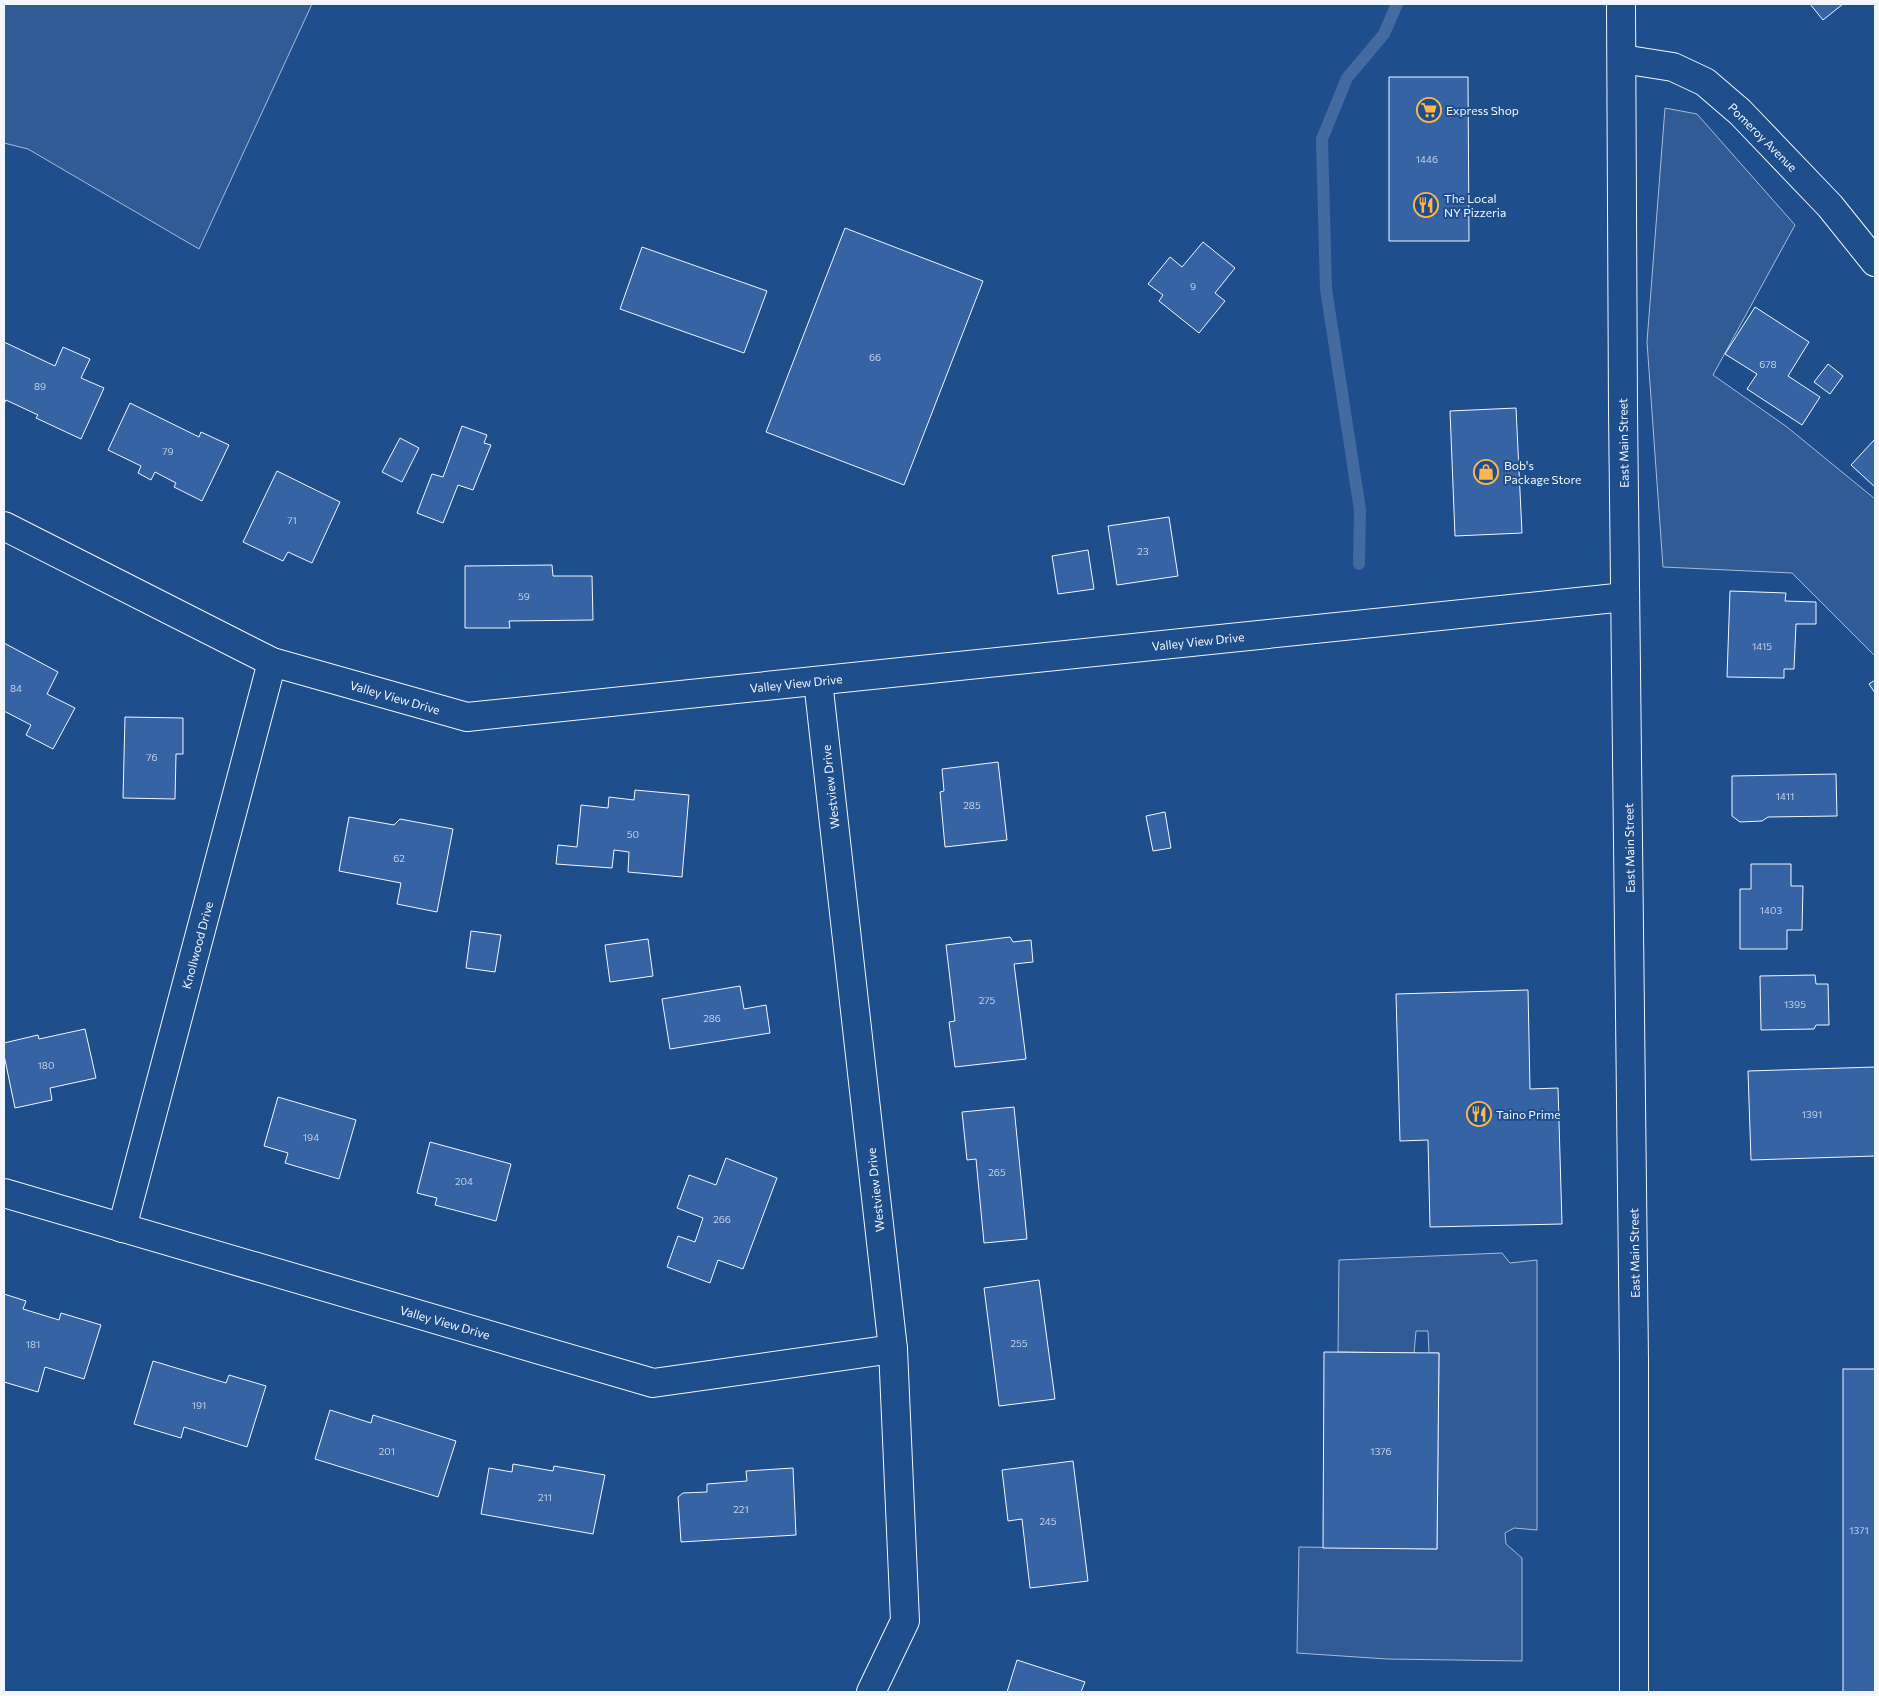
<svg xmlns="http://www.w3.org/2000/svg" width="1879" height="1696" font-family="Commissioner,sans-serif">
<rect width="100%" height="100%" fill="#1f4e8c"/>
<g fill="#305b95" stroke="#a8bbd7">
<polygon points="4,4 312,4 199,249 28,149 4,143"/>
<polygon points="1665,108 1697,114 1795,225 1713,375 1787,427 1875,499 1875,656 1792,573 1663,567 1647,342"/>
<polygon points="1502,1253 1510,1263 1537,1260 1537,1530 1514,1528 1505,1533 1506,1544 1522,1558 1522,1661 1387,1659 1297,1653 1299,1547 1437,1549 1439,1353 1429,1353 1428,1331 1416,1331 1414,1353 1338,1352 1339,1260"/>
</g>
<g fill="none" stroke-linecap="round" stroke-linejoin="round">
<polyline stroke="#446ba0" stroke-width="12" points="1359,564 1360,510 1326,289 1322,139 1347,78 1384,34 1397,4"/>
</g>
<g fill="#3563a3" stroke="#f2f6ff">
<polygon points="1810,4 1843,4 1823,20"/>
<polygon points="1389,77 1468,77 1469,241 1389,241"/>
<polygon points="845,228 983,281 904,485 766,432"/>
<polygon points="1203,242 1235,268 1215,293 1225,301 1199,333 1159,301 1163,295 1148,284 1170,257 1182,267"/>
<polygon points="642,247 767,291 744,353 620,309"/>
<polygon points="1755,307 1809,342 1788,376 1820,397 1802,425 1747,389 1757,374 1725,354"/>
<polygon points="4,342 55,366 63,347 90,359 81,378 104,388 81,439 36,418 38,415 6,400 4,404"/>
<polygon points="1828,364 1843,376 1830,394 1814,382"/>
<polygon points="130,403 199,437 201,432 229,445 202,501 174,487 176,483 155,472 151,480 138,473 141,466 108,450"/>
<polygon points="1516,408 1522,533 1455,536 1450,411"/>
<polygon points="462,426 487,435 484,443 491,445 473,490 458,485 443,523 417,513 432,474 443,477"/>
<polygon points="400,438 419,448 402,482 382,472"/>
<polygon points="1875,439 1875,487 1851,465"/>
<polygon points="277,471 340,502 312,563 288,552 283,561 243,542"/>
<polygon points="1169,517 1178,576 1117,585 1108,526"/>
<polygon points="1088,550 1094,589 1058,594 1052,556"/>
<polygon points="552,565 553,576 592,576 593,620 509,621 510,628 465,628 465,566"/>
<polygon points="1730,591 1786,593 1785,601 1816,602 1816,624 1796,624 1794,669 1784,669 1784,678 1727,677"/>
<polygon points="4,643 58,672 47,694 75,708 53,749 26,735 31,725 4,711"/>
<polygon points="1875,680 1875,693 1869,684"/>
<polygon points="125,717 183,718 183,754 176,754 175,799 123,798"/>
<polygon points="998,762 1007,840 945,847 940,792 944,791 942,769"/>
<polygon points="1836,774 1837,816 1768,817 1762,821 1740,822 1732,816 1732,776"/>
<polygon points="635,790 689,795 682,877 628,872 629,852 614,850 612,868 556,864 558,845 577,847 581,805 608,808 609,797 634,800"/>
<polygon points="1165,812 1171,848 1153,851 1146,816"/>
<polygon points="349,817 394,825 400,819 453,829 437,912 397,904 401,883 339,871"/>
<polygon points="1751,864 1791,864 1791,886 1803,886 1802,930 1787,930 1787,949 1740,949 1740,889 1751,889"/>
<polygon points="471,931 501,935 495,972 466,968"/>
<polygon points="1010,937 1013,942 1031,940 1033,962 1014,964 1026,1059 955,1067 949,1022 955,1021 946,945"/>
<polygon points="648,939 653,976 610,982 605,945"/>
<polygon points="1815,975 1816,984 1828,984 1829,1025 1816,1025 1814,1029 1761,1030 1760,976"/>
<polygon points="740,986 744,1009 766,1005 770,1033 670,1049 662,999"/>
<polygon points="1528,990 1530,1089 1558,1088 1562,1224 1430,1227 1428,1140 1400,1141 1396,994"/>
<polygon points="85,1029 96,1078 50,1088 52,1100 15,1108 4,1055 4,1043 38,1035 39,1039"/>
<polygon points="1875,1067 1875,1156 1751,1160 1748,1071"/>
<polygon points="278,1097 356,1120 339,1179 285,1163 288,1153 264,1146"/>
<polygon points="1014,1107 1027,1239 984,1243 976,1159 967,1160 962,1112"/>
<polygon points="430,1142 511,1164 496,1221 435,1205 437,1198 417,1193"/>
<polygon points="726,1158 777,1178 743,1269 718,1260 710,1283 667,1267 678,1236 695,1242 703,1218 677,1208 689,1175 716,1185"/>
<polygon points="1039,1280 1055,1399 999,1406 984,1288"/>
<polygon points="4,1294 26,1301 23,1309 59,1320 61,1313 101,1325 84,1379 45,1367 38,1392 4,1382"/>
<polygon points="1324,1352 1439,1353 1437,1549 1323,1548"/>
<polygon points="153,1361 226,1383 229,1375 266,1386 247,1447 184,1427 181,1438 134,1424"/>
<rect x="1843" y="1369" width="32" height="323"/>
<polygon points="330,1410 371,1423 373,1415 456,1441 438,1497 315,1459"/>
<polygon points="1073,1461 1088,1581 1030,1588 1022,1519 1008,1521 1002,1470"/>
<polygon points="513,1464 553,1471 554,1466 605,1475 593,1534 481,1514 489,1468 512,1472"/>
<polygon points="793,1468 796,1535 681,1542 678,1497 683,1493 707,1492 707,1484 747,1481 746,1471"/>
<polygon points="1017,1660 1085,1682 1081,1692 1007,1692"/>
</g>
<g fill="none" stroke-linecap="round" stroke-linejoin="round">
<defs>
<g id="street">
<polyline points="1622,59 1673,67 1705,82 1740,112 1830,206 1875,262"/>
<polyline points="4,526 272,662 467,717 1625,597"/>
<polyline points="818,681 893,1349 905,1621 871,1692"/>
<polyline points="4,1193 653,1383 893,1349"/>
<polyline points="122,1228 272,662"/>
</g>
<polyline id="primary" points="1621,4 1623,411 1634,1360 1634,1692"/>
</defs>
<use href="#street" stroke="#f2f6ff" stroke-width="30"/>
<use href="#primary" stroke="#f2f6ff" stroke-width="30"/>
<use href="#street" stroke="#1f4e8c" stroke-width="28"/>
<use href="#primary" stroke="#1f4e8c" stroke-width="28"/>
</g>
<defs>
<symbol id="supermarket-ring" viewBox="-11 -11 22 22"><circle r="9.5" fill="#1f4e8c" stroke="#ffb74d" stroke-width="1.5"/><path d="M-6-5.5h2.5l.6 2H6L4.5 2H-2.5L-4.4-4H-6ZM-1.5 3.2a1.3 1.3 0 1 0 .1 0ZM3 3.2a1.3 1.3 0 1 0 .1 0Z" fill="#ffb74d"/></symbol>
<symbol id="restaurant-ring" viewBox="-11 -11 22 22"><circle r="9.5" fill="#1f4e8c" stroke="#ffb74d" stroke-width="1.5"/><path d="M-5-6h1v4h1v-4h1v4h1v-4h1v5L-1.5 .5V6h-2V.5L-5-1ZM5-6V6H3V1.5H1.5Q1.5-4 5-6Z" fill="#ffb74d"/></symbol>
<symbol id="shop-ring" viewBox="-11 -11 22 22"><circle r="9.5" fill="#1f4e8c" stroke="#ffb74d" stroke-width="1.5"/><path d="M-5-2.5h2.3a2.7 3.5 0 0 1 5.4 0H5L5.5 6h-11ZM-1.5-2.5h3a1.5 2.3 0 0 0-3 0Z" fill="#ffb74d"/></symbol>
</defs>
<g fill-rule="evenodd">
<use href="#supermarket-ring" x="1415" y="96" width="28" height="28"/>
<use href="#restaurant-ring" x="1412" y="191" width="28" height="28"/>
<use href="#shop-ring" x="1472" y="458" width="28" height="28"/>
<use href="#restaurant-ring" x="1465" y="1100" width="28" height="28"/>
</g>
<g text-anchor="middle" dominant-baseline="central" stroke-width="4" stroke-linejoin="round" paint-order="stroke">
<g font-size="10" fill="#c3d1e8">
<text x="1427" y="159">1446</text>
<text x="1193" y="286">9</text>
<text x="875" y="357">66</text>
<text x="1768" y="364">678</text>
<text x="40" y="386">89</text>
<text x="168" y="451">79</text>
<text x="292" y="520">71</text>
<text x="1143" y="551">23</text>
<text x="524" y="596">59</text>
<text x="1762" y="646">1415</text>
<text x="16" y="688">84</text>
<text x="152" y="757">76</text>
<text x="1785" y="796">1411</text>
<text x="972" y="805">285</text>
<text x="633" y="834">50</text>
<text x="399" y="858">62</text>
<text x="1771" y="910">1403</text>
<text x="987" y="1000">275</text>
<text x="1795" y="1004">1395</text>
<text x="712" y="1018">286</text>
<text x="46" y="1065">180</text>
<text x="1812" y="1114">1391</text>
<text x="311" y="1137">194</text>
<text x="997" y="1172">265</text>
<text x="464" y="1181">204</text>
<text x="722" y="1219">266</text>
<text x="1019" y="1343">255</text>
<text x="33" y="1344">181</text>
<text x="199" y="1405">191</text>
<text x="387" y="1451">201</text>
<text x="1381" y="1451">1376</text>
<text x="545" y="1497">211</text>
<text x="741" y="1509">221</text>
<text x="1048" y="1521">245</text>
<text x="1859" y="1530">1371</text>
</g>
<g font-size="12" fill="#f2f6ff" stroke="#1f4e8c" text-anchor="start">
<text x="1446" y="110">Express Shop</text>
<text x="1444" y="198">The Local<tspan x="1444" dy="14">NY Pizzeria</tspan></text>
<text x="1504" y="465">Bob's<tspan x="1504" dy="14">Package Store</tspan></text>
<text x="1496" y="1114">Taino Prime</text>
</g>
<g font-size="12" fill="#f2f6ff" stroke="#1f4e8c">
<text transform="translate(1763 137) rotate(45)">Pomeroy Avenue</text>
<text transform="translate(1623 443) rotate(-91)">East Main Street</text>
<text transform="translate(1198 641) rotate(-6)">Valley View Drive</text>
<text transform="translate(796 683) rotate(-6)">Valley View Drive</text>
<text transform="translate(395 697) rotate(16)">Valley View Drive</text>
<text transform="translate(830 787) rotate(-96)">Westview Drive</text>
<text transform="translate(1629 848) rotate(-91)">East Main Street</text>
<text transform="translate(197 945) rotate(-75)">Knollwood Drive</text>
<text transform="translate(875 1190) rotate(-96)">Westview Drive</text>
<text transform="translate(1634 1253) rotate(-91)">East Main Street</text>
<text transform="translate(445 1322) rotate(16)">Valley View Drive</text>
</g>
</g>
<rect width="1879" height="1696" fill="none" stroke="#f2f6ff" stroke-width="10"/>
</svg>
